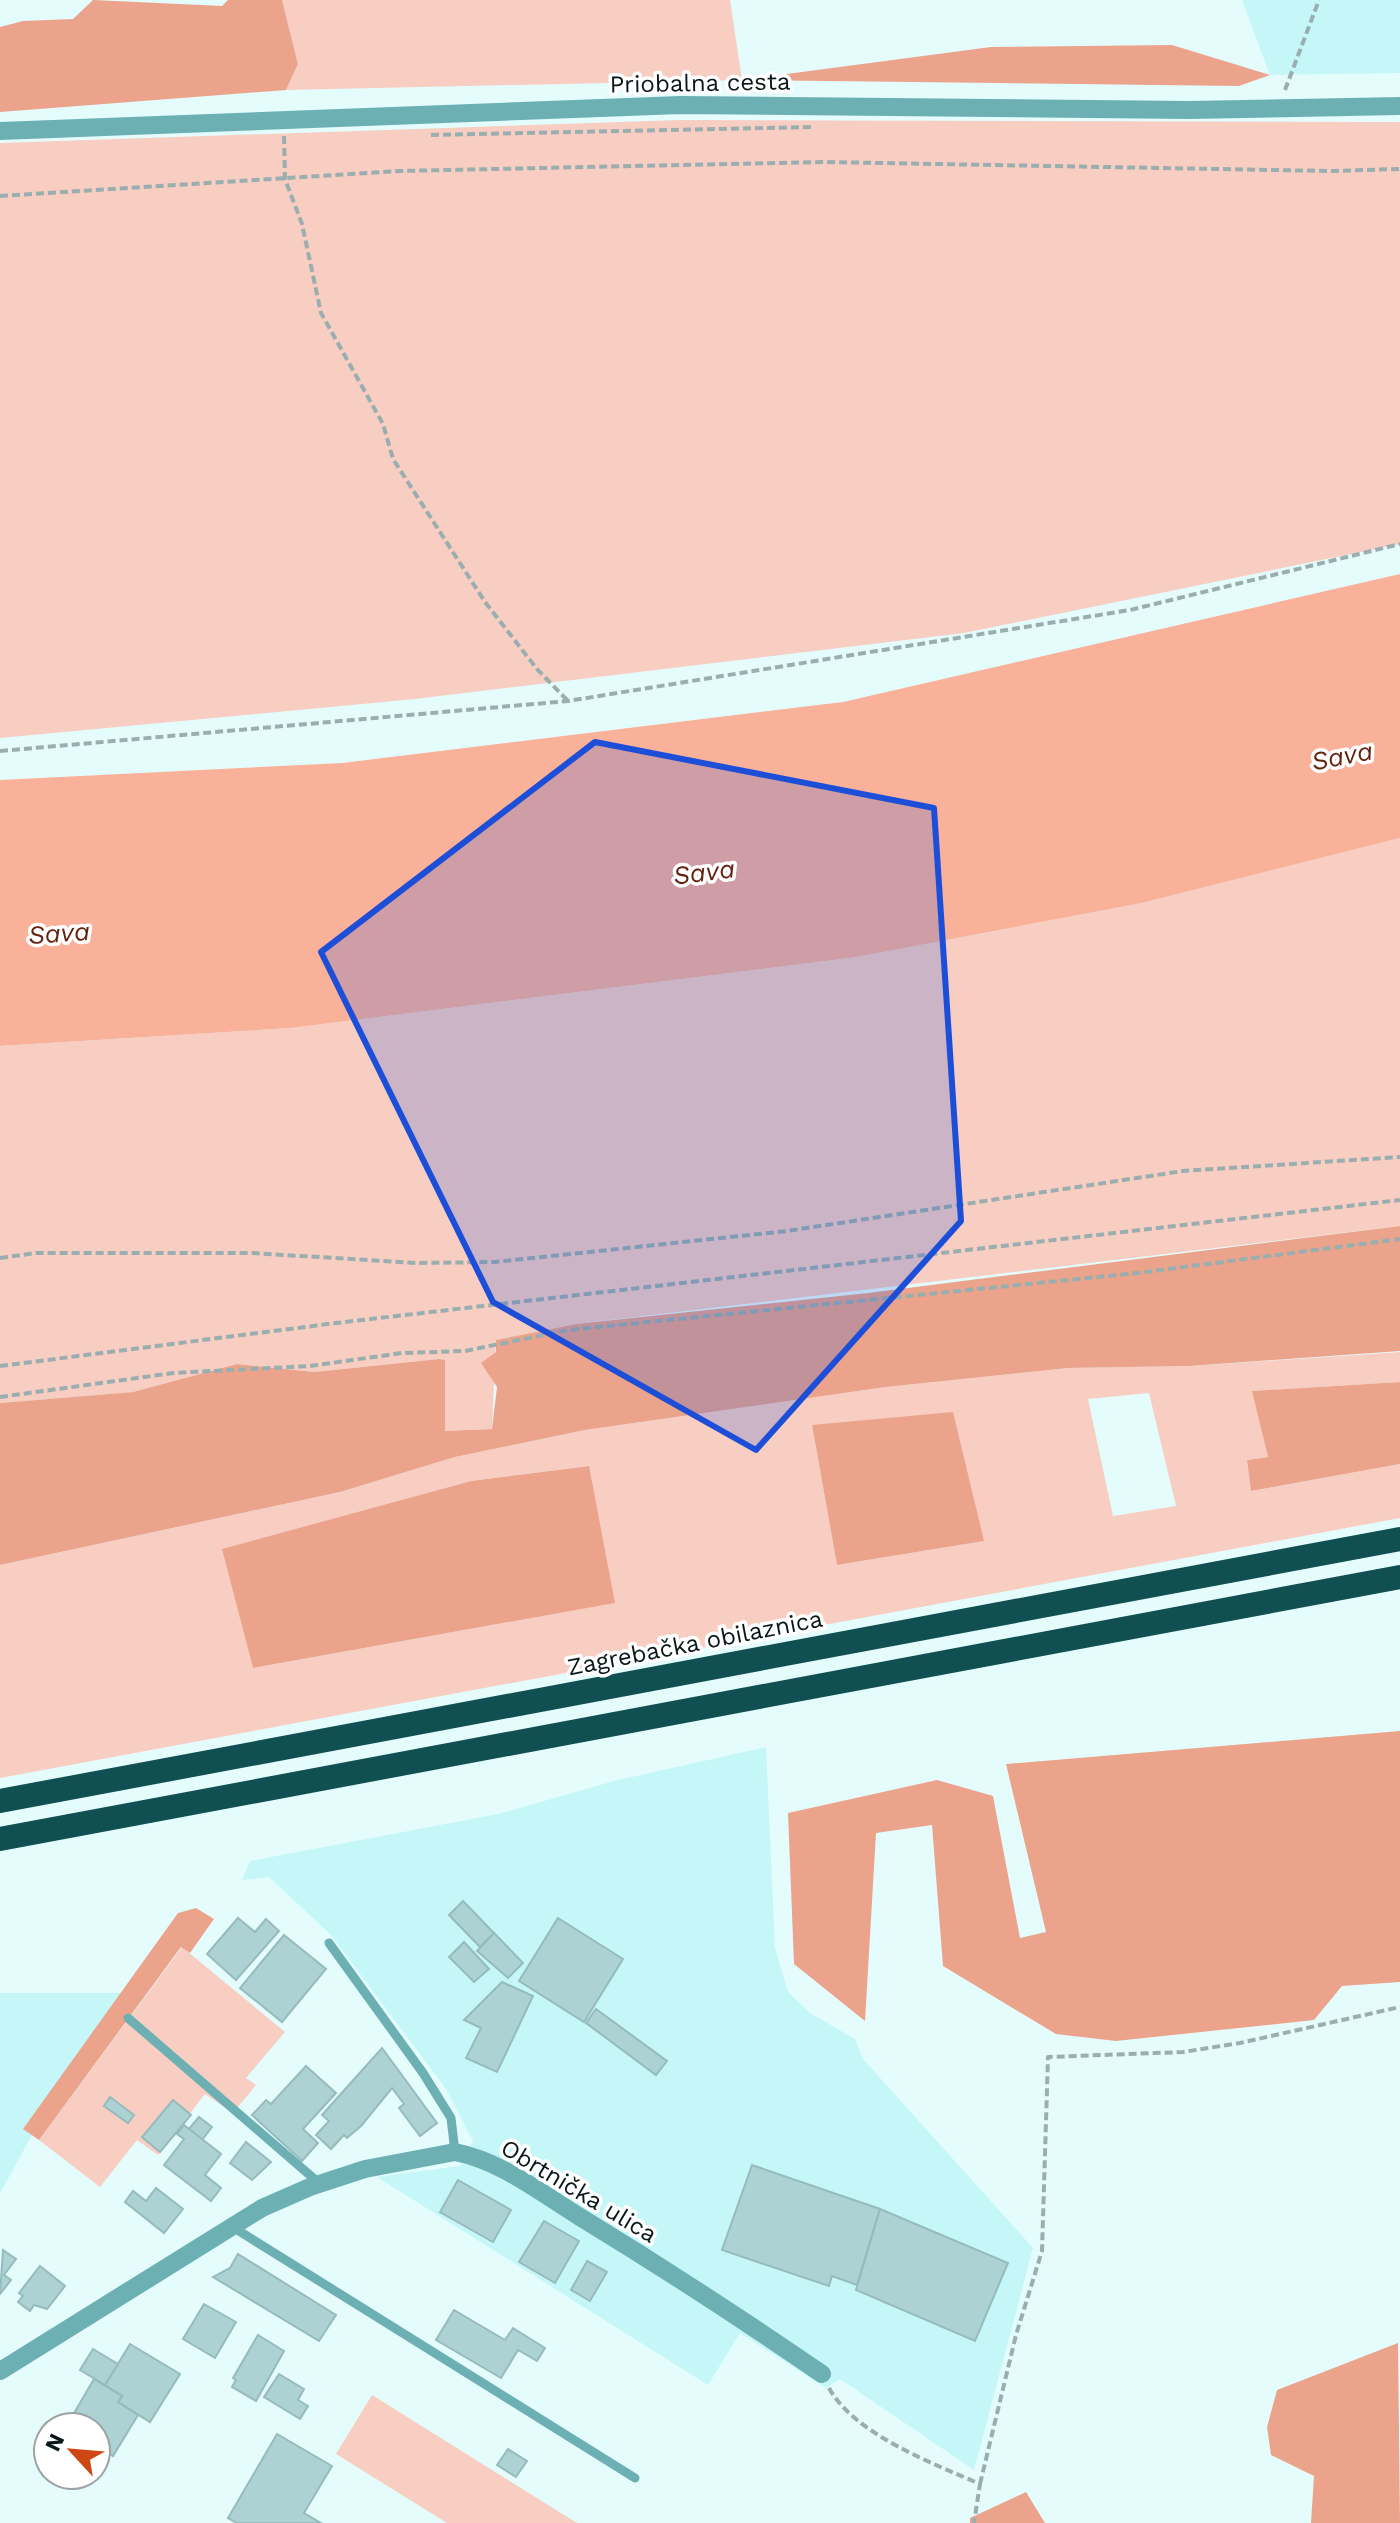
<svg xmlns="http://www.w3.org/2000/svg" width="1400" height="2523" font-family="'Work Sans',sans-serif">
<rect width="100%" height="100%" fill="#e5fcfd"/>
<g fill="#c5f7f9">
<polygon points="1242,0 1400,0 1400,73 1270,75"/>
<polygon points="766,1747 775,1948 788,1992 810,2013 855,2039 863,2059 1033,2248 974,2470 840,2379 826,2388 740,2333 708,2385 377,2177 460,2166 473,2141 446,2089 331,1935 269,1877 242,1880 250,1861 498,1814 614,1781"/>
<polygon points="0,1993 123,1993 24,2129 32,2135 0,2193"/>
</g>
<g fill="#f7cec1" fill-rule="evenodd">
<polygon points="282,0 730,0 742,80 286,90 298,64"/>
<polygon points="679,120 1400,122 1400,544 964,633 415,699 0,738 0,143"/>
<polygon points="1400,838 1400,1226 576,1324 496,1340 492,1429 445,1431 445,1361 439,1359 314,1372 237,1364 133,1392 0,1403 0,1046 291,1028 857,957 1142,903"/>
<path d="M1400 1352V1382L1253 1391 1268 1457 1247 1460 1251 1491 1400 1464V1518L0 1778V1565L340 1492 455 1457 585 1430 886 1387 1068 1368 1189 1366ZM1149 1393 1176 1506 1113 1516 1088 1399ZM812 1425 984 1541 837 1565ZM588 1466 614 1603 253 1668 223 1549 471 1481Z"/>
<polygon points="182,1947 285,2032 246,2078 256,2085 233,2113 205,2094 158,2155 137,2140 100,2187 39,2140"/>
<polygon points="372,2395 577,2523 447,2523 336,2454"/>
</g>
<g fill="#eba38c">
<polygon points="93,0 222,6 228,0 282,0 298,64 286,90 0,112 0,27 23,21 73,19"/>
<polygon points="1172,45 1270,75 1239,86 742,80 991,47"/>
<polygon points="1400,1226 1400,1351 1189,1366 1068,1368 886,1387 585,1430 455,1457 340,1492 0,1565 0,1403 133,1392 237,1364 314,1372 439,1359 445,1360 445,1431 492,1429 497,1387 481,1363 496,1352 496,1340 576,1324 868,1293"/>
<polygon points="1400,1382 1400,1464 1251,1491 1247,1460 1268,1457 1252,1391"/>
<polygon points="953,1412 984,1541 837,1565 812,1425"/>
<polygon points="589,1466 615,1603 253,1668 222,1549 471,1481"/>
<polygon points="1400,1731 1400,1982 1342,1986 1314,2020 1116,2041 1056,2034 943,1966 932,1825 876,1833 865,2021 794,1964 788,1813 937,1780 993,1796 1020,1938 1046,1932 1006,1764"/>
<polygon points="196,1908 214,1919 190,1953 181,1947 39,2140 23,2129 178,1913"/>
<polygon points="1398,2343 1400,2523 1311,2523 1314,2476 1271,2455 1267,2427 1277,2390"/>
<polygon points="1026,2492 1045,2523 970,2523 970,2518"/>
</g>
<polygon fill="#fab19a" points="1400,574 1400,838 1142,903 857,957 291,1028 0,1046 0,780 342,763 843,702"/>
<g fill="#acd2d4" stroke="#96bbbd" stroke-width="2">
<polygon points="463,1901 494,1933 480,1947 449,1915"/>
<polygon points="238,1918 255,1932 266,1919 279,1931 236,1980 207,1954"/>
<polygon points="558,1918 623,1959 584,2022 519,1981"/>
<polygon points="494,1933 523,1963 508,1978 477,1951"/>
<polygon points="284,1935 326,1969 282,2022 240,1988"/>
<polygon points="464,1942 489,1969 474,1982 449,1957"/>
<polygon points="502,1982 533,1996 497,2072 466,2058 481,2028 464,2020"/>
<polygon points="596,2009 667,2061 656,2075 586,2023"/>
<polygon points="382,2048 437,2123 420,2136 399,2108 404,2104 392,2088 361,2126 347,2138 344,2135 331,2149 316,2135 329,2121 322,2115"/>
<polygon points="306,2066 336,2093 303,2129 318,2143 302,2161 252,2115 266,2100 271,2104"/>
<polygon points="110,2097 134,2115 128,2123 104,2106"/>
<polygon points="173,2100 191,2115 160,2152 142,2137"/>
<polygon points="199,2117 212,2127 202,2140 189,2129"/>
<polygon points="184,2125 221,2154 205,2175 221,2188 211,2201 164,2165 184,2139 177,2134"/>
<polygon points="246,2142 271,2162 252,2180 230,2163"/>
<polygon points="752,2165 880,2209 857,2285 832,2276 829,2286 722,2250"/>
<polygon points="458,2180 511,2210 493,2242 440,2212"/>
<polygon points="156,2188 183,2209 164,2233 125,2202 133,2191 146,2201"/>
<polygon points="880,2209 1008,2263 975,2341 856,2290"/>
<polygon points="544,2221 579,2241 555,2283 519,2262"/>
<polygon points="3,2250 16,2259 4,2275 11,2280 0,2294"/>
<polygon points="238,2254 336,2315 319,2341 213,2277 230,2268"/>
<polygon points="587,2261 607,2272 590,2301 571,2290"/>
<polygon points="40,2266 65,2286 47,2309 34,2305 30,2311 18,2302 23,2296 19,2293"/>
<polygon points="204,2304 236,2322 215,2358 183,2339"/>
<polygon points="454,2310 505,2340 513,2328 545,2348 537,2361 518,2350 501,2378 436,2340"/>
<polygon points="258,2335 284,2351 256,2401 232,2387 236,2380 233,2378"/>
<polygon points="130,2344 180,2374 150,2422 118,2402 122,2396 105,2385"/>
<polygon points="93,2349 118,2364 105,2385 80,2370"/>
<polygon points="279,2374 304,2389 298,2400 308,2406 300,2419 264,2397"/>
<polygon points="94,2379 122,2396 118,2402 138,2415 113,2456 96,2445 96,2427 66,2427"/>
<polygon points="277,2434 332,2466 304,2513 321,2523 237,2523 228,2518"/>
<polygon points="508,2449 527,2461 516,2477 497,2465"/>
</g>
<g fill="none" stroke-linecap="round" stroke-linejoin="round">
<g stroke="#9aaeaf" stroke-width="4" stroke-dasharray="8 4" stroke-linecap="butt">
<polyline points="1285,90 1319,0"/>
<polyline points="431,135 814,127"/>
<polyline points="284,136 285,179 302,224 321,313 383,424 393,459 485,602 537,669 568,701"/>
<polyline points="0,196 400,171 824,162 1330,171 1400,169"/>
<polyline points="0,751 568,701 1130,610 1400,544"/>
<polyline points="0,1258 36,1253 252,1253 417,1263 495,1262 787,1231 1183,1171 1400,1157"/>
<polyline points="0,1366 336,1323 1400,1200"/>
<polyline points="0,1397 173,1373 310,1366 402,1353 465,1351 568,1330 1138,1273 1400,1239"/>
<path d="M829 2388C854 2434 932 2463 980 2484L974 2523"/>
<polyline points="980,2484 1016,2335 1042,2251 1048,2057 1183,2052 1240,2043 1400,2007"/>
</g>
<g stroke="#6db0b4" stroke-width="9">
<polyline points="329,1943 423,2073 451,2118 455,2152"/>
<polyline points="128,2018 319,2183"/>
<polyline points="231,2226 635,2478"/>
</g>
<g stroke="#6db0b4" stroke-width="18">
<polyline points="0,131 680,105 1189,110 1400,106"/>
<path d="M0 2371 262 2208 310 2187 365 2169 455 2152C501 2161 541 2193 580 2217 662 2267 742 2319 822 2374"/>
</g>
<g stroke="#105053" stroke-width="24">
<polyline points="0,1801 1400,1539"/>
<polyline points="0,1839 1400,1577"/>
</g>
</g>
<path fill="#1d4ed8" fill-opacity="0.2" stroke="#1d4ed8" stroke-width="6" stroke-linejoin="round" d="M595 742 934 808 961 1221 756 1450 493 1302 321 952Z"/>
<g text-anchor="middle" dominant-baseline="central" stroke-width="7" stroke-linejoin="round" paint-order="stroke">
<g font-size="24" fill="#091718" stroke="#fff">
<text transform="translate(700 83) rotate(-1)">Priobalna cesta</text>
<text transform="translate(695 1643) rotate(-11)">Zagrebačka obilaznica</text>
<text transform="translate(579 2191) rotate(31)">Obrtnička ulica</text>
</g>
<g font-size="26" font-style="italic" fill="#63230e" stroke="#fff">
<text transform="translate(1342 756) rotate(-11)">Sava</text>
<text transform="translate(704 872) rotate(-7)">Sava</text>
<text transform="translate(59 933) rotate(-4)">Sava</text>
</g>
</g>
<g transform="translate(72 2451) rotate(296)"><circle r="38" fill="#ffffff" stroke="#9da2a3" stroke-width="2"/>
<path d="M0-6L14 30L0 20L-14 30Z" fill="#cd4613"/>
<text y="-12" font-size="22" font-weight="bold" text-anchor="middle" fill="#091718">N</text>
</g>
</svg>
